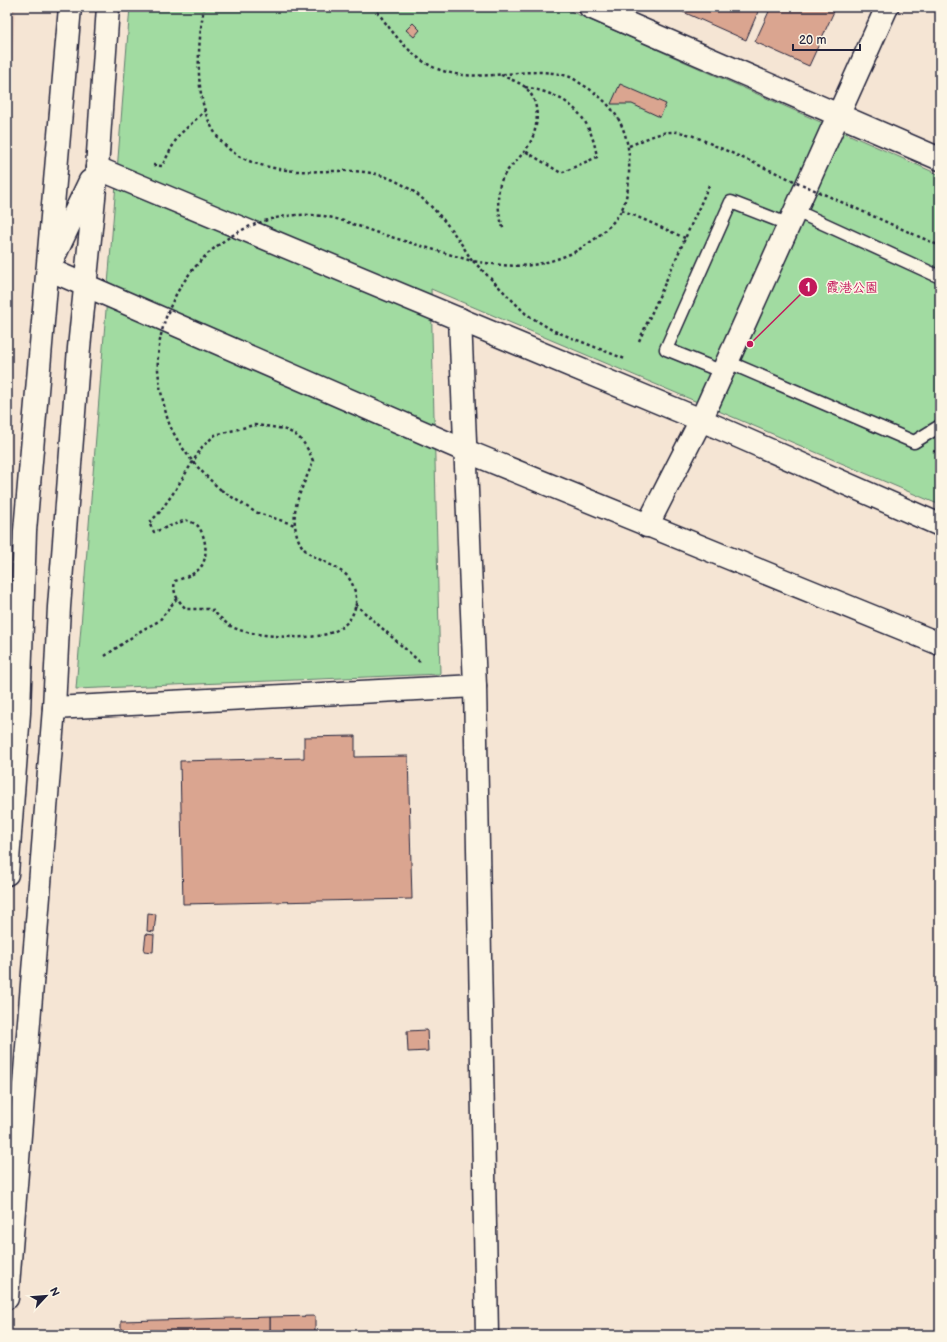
<svg xmlns="http://www.w3.org/2000/svg" width="947" height="1342" font-family="'Balsamiq Sans','Klee One',sans-serif">
<rect width="100%" height="100%" fill="#f5e5d4"/>
<filter id="ink" filterUnits="userSpaceOnUse"><feTurbulence type="fractalNoise" baseFrequency=".025" numOctaves="2"/><feDisplacementMap in="SourceGraphic" scale="8" xChannelSelector="R" yChannelSelector="G"/><feConvolveMatrix kernelMatrix="1 2 1 2 8 2 1 2 1" color-interpolation-filters="sRGB"/></filter>
<g filter="url(#ink)">
<polygon fill="#edd2c0" points="7,7 15,7 7,170"/>
<polygon fill="#a1dba1" stroke="#627e6e" points="130,7 561,7 940,175 940,505 431,289 440,674 76,689"/>
<g fill="#daa590" stroke="#22223b">
<polygon points="672,7 760,7 746,40"/>
<polygon points="771,7 836,7 809,66 755,42"/>
<polygon points="413,23 420,30 414,37 406,30"/>
<polygon points="620,84 666,104 660,117 632,104 611,104"/>
<polygon points="355,736 355,757 408,756 412,899 183,904 180,761 304,758 304,737"/>
<polygon points="148,913 156,914 154,932 147,931"/>
<polygon points="146,934 154,935 153,952 144,951"/>
<polygon points="427,1030 428,1051 408,1052 407,1031"/>
<polygon points="315,1316 315,1335 270,1335 270,1317"/>
<polygon points="270,1317 270,1335 121,1335 121,1321"/>
</g>
<g fill="none" stroke-linecap="round" stroke-linejoin="round">
<defs>
<g id="lane">
<polyline points="796,211 940,277"/>
<polyline points="728,362 914,442 940,426"/>
<polyline points="723,372 666,349 731,202 790,225"/>
</g>
<g id="secondary">
<polyline points="590,7 940,159"/>
<polyline points="97,168 701,420 940,525"/>
<polyline points="90,181 48,269 466,451 940,644"/>
<polyline points="460,319 475,686 487,1335"/>
<polyline points="647,526 701,420 887,7"/>
<polyline points="54,708 475,686"/>
<polyline points="7,874 19,713 25,531 70,7"/>
<polyline points="7,1298 54,708 59,607 79,348 97,168 108,7"/>
</g>
</defs>
<use href="#lane" stroke="#22223b" stroke-width="15"/>
<use href="#secondary" stroke="#22223b" stroke-width="25"/>
<g stroke="#22223b" stroke-width="2.5" stroke-dasharray="3 3" stroke-linecap="butt">
<path d="M204 7C196 56 190 130 242 158 259 166 280 170 298 171 328 173 362 166 391 179 427 194 453 229 472 261L381 234"/>
<path d="M374 7C389 28 408 55 433 67 477 88 529 62 570 77 575 79 579 83 583 85 618 106 631 133 629 173 629 186 627 197 622 209 613 227 588 246 570 254 532 270 512 267 472 261"/>
<path d="M501 75C509 79 520 82 526 88 543 105 538 135 524 152 516 162 504 171 500 184 496 200 499 216 504 231"/>
<path d="M525 87C567 95 590 113 597 157L561 173 525 151"/>
<path d="M629 146C656 135 670 125 698 138"/>
<polyline points="153,165 162,166 178,136 206,110"/>
<polyline points="622,210 685,238"/>
<polyline points="473,261 526,314 552,330 625,359"/>
<polyline points="639,341 710,183"/>
<path d="M254 425C285 428 301 429 313 461 306 482 292 502 295 525 299 558 317 555 339 570 342 572 346 574 348 577 353 583 357 595 356 603 351 635 318 638 291 637 274 636 253 635 237 629 227 626 219 616 211 609H186C178 600 172 594 175 581 183 578 194 575 200 568 209 558 206 536 198 526 195 523 190 522 186 520L154 532 149 523 159 513 174 492 202 447 215 435Z"/>
<polyline points="933,451 940,453"/>
<polyline points="221,490 255,512 295,525"/>
<polyline points="355,604 421,663"/>
<polyline points="105,656 142,630 159,621 177,598"/>
</g>
<use href="#lane" stroke="#fcf5e5" stroke-width="12"/>
<use href="#secondary" stroke="#fcf5e5" stroke-width="22"/>
<g stroke="#22223b" stroke-width="2.5" stroke-dasharray="3 3" stroke-linecap="butt">
<polyline points="698,138 940,246"/>
<path d="M221 490C200 471 185 455 172 430 166 418 164 404 161 392 159 380 157 367 158 356 164 273 239 205 323 216 343 219 362 228 381 234"/>
</g>
</g>
</g>
<path fill="none" stroke="#c2185b" stroke-width="1.5" d="M750 344L808 287"/>
<g fill="#c2185b" stroke="#fcf5e5" stroke-width="1.5">
<circle cx="750" cy="344" r="4"/>
<circle cx="808" cy="287" r="10"/>
</g>
<g font-size="12" text-anchor="middle" font-weight="bold" fill="#fff">
<text x="808" y="291">1</text>
</g>
<g font-size="13" text-anchor="middle" font-weight="bold" fill="#c2185b" stroke="#fcf5e5" stroke-width="3" stroke-linejoin="round" paint-order="stroke">
<text x="852" y="292">霞港公園</text>
</g>
<rect width="947" height="1342" fill="none" stroke="#fcf5e5" stroke-width="24"/>
<rect x="12" y="12" width="923" height="1318" fill="none" stroke="#22223b" stroke-width="1.5" filter="url(#ink)"/>
<g transform="translate(46 1296) rotate(64)" stroke="#fcf5e5" stroke-width="3" paint-order="stroke">
<path d="M0-3L7 15L0 10L-7 15Z" fill="#22223b"/>
<text y="-6" font-size="11" font-weight="bold" text-anchor="middle" fill="#22223b">N</text>
</g>
<path d="M793 44v6h67v-6" fill="none" stroke="#22223b" stroke-width="2"/>
<text x="799" y="44" font-size="12" fill="#22223b" stroke="#fcf5e5" stroke-width="3" paint-order="stroke">20 m</text>
</svg>
